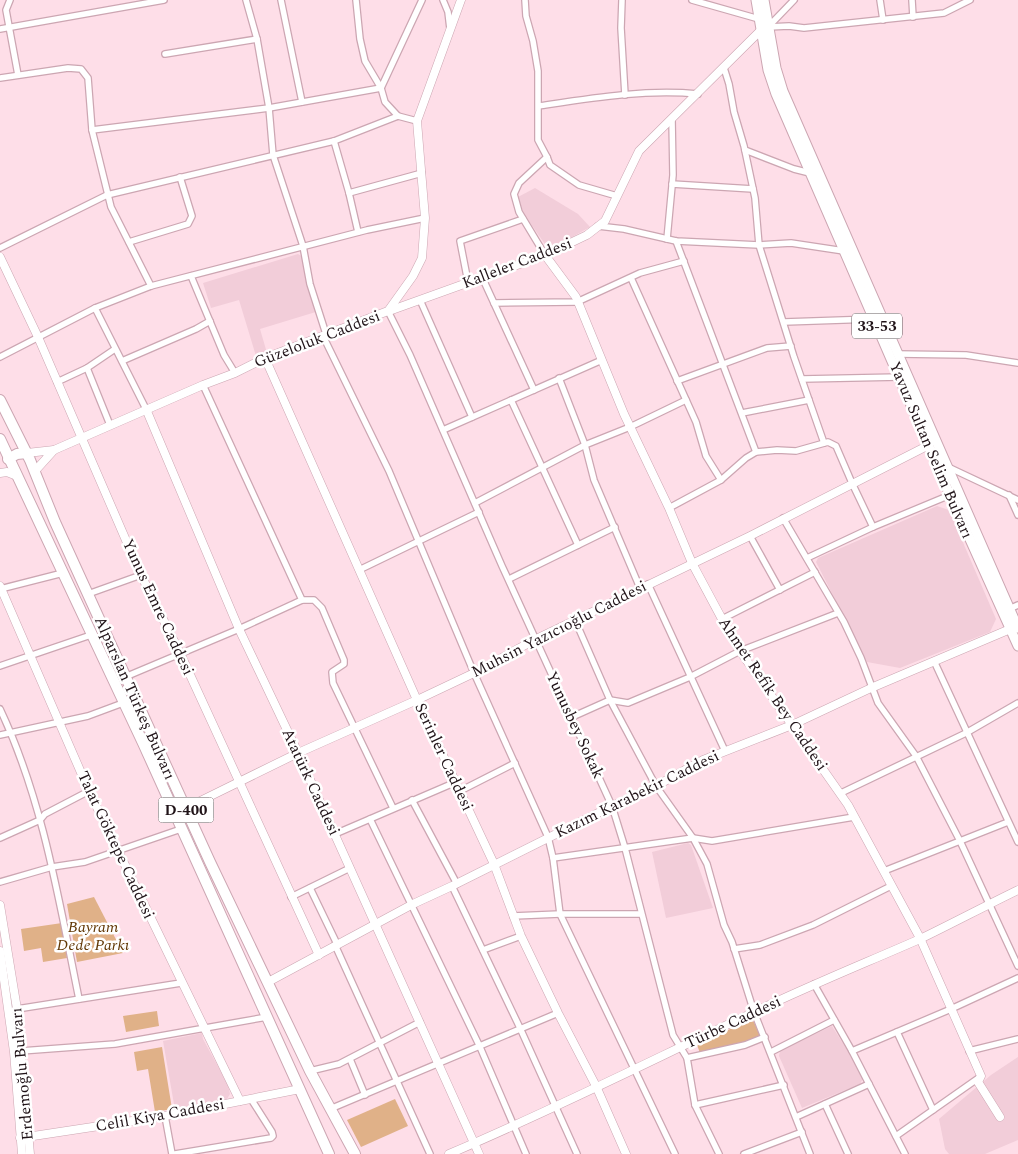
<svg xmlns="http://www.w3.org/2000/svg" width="1018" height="1154" font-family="Spectral,serif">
<rect width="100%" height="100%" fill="#fedee8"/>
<g fill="#f2cdd9">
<polygon points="535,188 578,214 590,227 549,250 524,214 518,197"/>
<polygon points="298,254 303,257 319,311 260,329 267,353 256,356 239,300 211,308 203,283"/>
<polygon points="937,506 949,510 996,619 990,632 900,668 867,662 816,562 818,558"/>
<polygon points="688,843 691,845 713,908 666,918 652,852"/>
<polygon points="832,1026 864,1077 860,1084 802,1108 779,1056 780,1051"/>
<polygon points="202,1033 203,1039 228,1085 230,1094 227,1099 175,1110 163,1041"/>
<polygon points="1018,1057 1018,1140 985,1154 949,1154 945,1149 939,1119 991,1075"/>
</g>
<g fill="#e0b188">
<polygon points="94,897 123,953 77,962 67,904"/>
<polygon points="62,923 67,958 43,962 41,948 24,951 21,929"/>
<polygon points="157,1011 159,1026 126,1032 123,1016"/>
<polygon points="749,1020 754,1022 760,1036 741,1044 700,1053 697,1045"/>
<polygon points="162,1047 172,1109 155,1112 148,1069 137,1071 134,1052"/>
<polygon points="395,1099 408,1126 361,1147 347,1120"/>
</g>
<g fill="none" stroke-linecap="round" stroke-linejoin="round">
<defs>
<g id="street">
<polyline points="10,0 6,10 18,75"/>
<polyline points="246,0 257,39 269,108 273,155 303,246 310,284 326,334"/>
<polyline points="281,0 302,102"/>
<polyline points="356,0 360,39 365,61 381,88 385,102 398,116"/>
<polyline points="443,0 448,12 450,29"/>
<polyline points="525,0 526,16 533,41 538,71 538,140 547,157 550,165 579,185 617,196"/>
<polyline points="622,0 621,28 625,95"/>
<polyline points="692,0 759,19"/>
<polyline points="880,0 883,20"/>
<polyline points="912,0 913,17"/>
<polyline points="768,27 789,26 804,28 944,13 970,0"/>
<polyline points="768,27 794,0"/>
<polyline points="0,29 164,0"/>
<polyline points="165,54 257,39"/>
<polyline points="724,68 729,84 734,112 744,146 755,198 759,245 794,357 824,443"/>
<polyline points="0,78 68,68 81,69 88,78 92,130 111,207 151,286"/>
<path d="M539 106C592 98 645 89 698 94"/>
<polyline points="92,130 269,108 381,88 422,0"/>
<polyline points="334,141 349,193 358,232"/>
<polyline points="745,150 794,169 810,173"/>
<polyline points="672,184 753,189"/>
<polyline points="349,193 422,173"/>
<polyline points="598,226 624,229 676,241 759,245 791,243 844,251"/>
<polyline points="667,239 673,175 672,119"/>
<polyline points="676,241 756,452"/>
<polyline points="129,242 188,224 192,216 180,177"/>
<polyline points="0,248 107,195 334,141 398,116 417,121"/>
<polyline points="545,255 519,212 514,194 519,183 547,157"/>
<polyline points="191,276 224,355 235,373"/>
<polyline points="482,277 534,390"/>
<polyline points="631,278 696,422 706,456 721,480"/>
<polyline points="468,282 460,241 523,219"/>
<polyline points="420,300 472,417"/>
<polyline points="494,303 577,302 640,273 684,261"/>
<polyline points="95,308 146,409"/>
<polyline points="388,311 410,355 502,566 612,806 625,848 673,1035 687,1058 695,1105 719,1154"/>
<polyline points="784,322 873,319"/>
<polyline points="323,336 389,471 474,673 548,837 553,858 560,914 675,1154"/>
<polyline points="898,354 966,355 1018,363"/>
<polyline points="0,357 95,308 151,286 367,230 425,218"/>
<polyline points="122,361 196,329 210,321"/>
<polyline points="87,368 110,425"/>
<polyline points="559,378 585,445 594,480 640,588"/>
<polyline points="802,379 900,377"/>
<polyline points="677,381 767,348 791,346"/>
<polyline points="57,382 87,368 115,349"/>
<polyline points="203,385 302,600 314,600 322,608 344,660 344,664 332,672 333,683 393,808"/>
<polyline points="511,400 578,545"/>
<polyline points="742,413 809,400"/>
<polyline points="443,430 602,360"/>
<polyline points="948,467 1018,500"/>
<polyline points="1009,495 1018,515"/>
<polyline points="475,503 585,445 630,427 686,400"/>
<polyline points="669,508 721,480 746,458 756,452 777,450 796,451 828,442 836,446 852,483 873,527"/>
<polyline points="783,518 844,622 861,658 878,703 916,756 960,841 1018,966"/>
<polyline points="750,536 780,590"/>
<polyline points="807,558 873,527 950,495"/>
<polyline points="359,570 479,512"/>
<polyline points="509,579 615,527"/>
<polyline points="648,584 725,751"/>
<polyline points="0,589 63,573"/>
<polyline points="88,594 141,575"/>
<polyline points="1009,609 1018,605"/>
<polyline points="722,619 815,572"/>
<polyline points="575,620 610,700 656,786 693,838 707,864 724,925 732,942 754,1012 810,1154"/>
<polyline points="934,661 1018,842"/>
<polyline points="0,666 91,635"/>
<polyline points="125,677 239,629 302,600"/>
<path d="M0 709C43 800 59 901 79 999"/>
<polyline points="572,717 610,700 628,703 690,677 740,651 838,613"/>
<polyline points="0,735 88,716 123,703"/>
<polyline points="460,791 515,763"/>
<polyline points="841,793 966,733 1018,703"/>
<polyline points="412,800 457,884"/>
<polyline points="370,819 480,1047 526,1154"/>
<polyline points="335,834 456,782"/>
<polyline points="0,838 40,820 45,814 89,791"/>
<polyline points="553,858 693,838 712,841 854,817"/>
<polyline points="884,871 1008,822"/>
<polyline points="0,882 52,867 85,862 181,829"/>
<polyline points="452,886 520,1028 577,1154"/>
<polyline points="310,888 337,944"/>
<polyline points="291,897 350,868"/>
<polyline points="513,916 560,914 641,914"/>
<polyline points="335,945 430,1154"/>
<polyline points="734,949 760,945 813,925 891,886"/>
<polyline points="483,950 521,936"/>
<polyline points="814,984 852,1051 905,1154"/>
<polyline points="17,1009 181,983"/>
<polyline points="897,1032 933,1110"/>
<polyline points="21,1051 115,1044 267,1017"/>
<polyline points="852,1051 951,1009 1018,978"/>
<polyline points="969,1051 1018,1039"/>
<polyline points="771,1052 834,1020"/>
<polyline points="687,1058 745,1045 765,1037"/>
<polyline points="350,1059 365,1095"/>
<polyline points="310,1071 339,1064 420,1022"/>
<polyline points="825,1104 848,1154"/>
<polyline points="695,1105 784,1085"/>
<polyline points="330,1109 558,1013"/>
<polyline points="165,1116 172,1154"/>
<polyline points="796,1117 869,1084"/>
<polyline points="896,1136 980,1077"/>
<polyline points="175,1154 271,1138 273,1136 272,1132 251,1099"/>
<polyline points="744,1154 802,1132"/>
</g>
<g id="secondary">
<polyline points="545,255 576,297 624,414 669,508 692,563 722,619 740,651 848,805 920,938 981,1076 978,1082 1000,1117"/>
<polyline points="0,257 38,337 141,575 180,653 319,955"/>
<polyline points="389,311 545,255 587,235 605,221 639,151 760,31"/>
<polyline points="265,358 417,700 494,864 521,936 558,1013 596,1086 626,1154"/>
<polyline points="146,409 239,629 298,753 479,1154"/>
<polyline points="54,450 203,385 235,373 265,358 388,311 413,276 422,258 425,218 417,121 461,0"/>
<polyline points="27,453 54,450 35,471"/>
<polyline points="0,473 7,472 17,476"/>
<polyline points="0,586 89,791 240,1101"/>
<polyline points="186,808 298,753 417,700 474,673 536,639 750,536 929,445"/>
<polyline points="0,905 17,1009 30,1154"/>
<polyline points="0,951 14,1052 22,1154"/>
<polyline points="268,982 413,904 452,886 612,806 656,786 703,760 792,725 871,688 1015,627"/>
<polyline points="20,1138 165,1116 300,1089"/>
<path d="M449 1154C551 1111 650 1061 750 1014 806 987 863 964 920 939 953 923 985 906 1018 890"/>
</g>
<g id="primary">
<polyline points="756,0 768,70 776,94 950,495 1018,646"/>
<polyline points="764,0 776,68 783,91 1018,628"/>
</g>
<g id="highway">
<polyline points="0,400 30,460 55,522 210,862 310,1071 355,1154"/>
<polyline points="0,439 143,743 329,1154"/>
<polyline points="8,459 17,454 27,453"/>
</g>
</defs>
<use href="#street" stroke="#cca6b2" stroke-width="8"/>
<use href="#secondary" stroke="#cca6b2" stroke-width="9"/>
<use href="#primary" stroke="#cca6b2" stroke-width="11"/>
<use href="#highway" stroke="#cca6b2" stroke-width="12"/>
<use href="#street" stroke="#fff" stroke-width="5.5"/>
<use href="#secondary" stroke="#fff" stroke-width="8"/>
<use href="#primary" stroke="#fff" stroke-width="9"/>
<use href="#highway" stroke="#fff" stroke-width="10"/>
</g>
<g text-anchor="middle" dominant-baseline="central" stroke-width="5" stroke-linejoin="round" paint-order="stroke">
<g fill="#fff" stroke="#635a5d" stroke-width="1">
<rect x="852" y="313.5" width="50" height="25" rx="4"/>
<rect x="158.5" y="797.5" width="55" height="25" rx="4"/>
</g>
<g font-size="15" font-weight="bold" fill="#201318">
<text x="877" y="326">33-53</text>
<text x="186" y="810">D-400</text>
</g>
<g font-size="16" fill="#201318" stroke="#fff">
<text transform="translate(517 263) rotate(-21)">Kalleler Caddesi</text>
<text transform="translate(317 339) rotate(-21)">Güzeloluk Caddesi</text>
<text transform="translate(931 450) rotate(67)">Yavuz Sultan Selim Bulvarı</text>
<text transform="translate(158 607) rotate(65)">Yunus Emre Caddesi</text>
<text transform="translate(559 629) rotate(-27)">Muhsin Yazıcıoğlu Caddesi</text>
<text transform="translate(773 694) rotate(56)">Ahmet Refik Bey Caddesi</text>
<text transform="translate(135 698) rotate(66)">Alparslan Türkeş Bulvarı</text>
<text transform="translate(575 725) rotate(65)">Yunusbey Sokak</text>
<text transform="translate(444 757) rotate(65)">Serinler Caddesi</text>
<text transform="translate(311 782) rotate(65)">Atatürk Caddesi</text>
<text transform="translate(637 794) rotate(-26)">Kazım Karabekir Caddesi</text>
<text transform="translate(116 845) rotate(65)">Talat Göktepe Caddesi</text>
<text transform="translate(733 1022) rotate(-25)">Türbe Caddesi</text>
<text transform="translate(22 1074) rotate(-95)">Erdemoğlu Bulvarı</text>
<text transform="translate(160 1115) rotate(-10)">Celil Kiya Caddesi</text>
</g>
<g font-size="16" font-style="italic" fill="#613704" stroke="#fff">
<text x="93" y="927">Bayram<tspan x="93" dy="18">Dede Parkı</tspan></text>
</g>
</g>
</svg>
